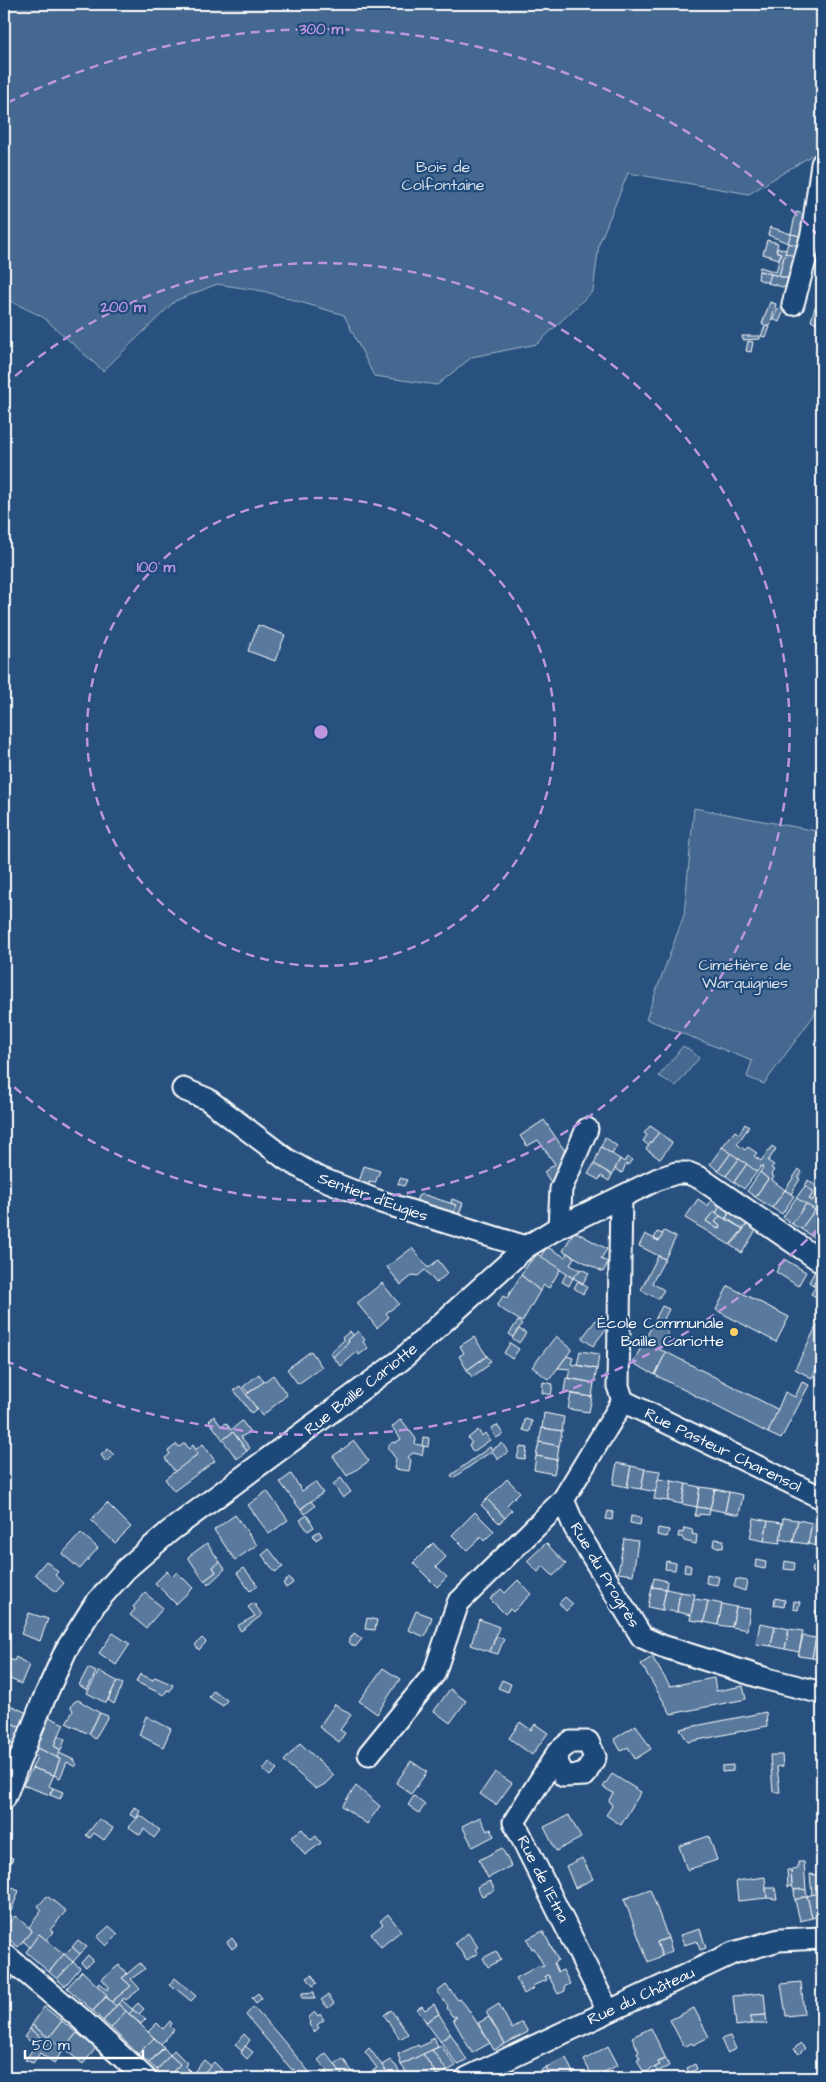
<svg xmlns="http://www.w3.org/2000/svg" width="826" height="2082" font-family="'Architects Daughter',sans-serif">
<rect width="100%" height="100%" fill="#28517f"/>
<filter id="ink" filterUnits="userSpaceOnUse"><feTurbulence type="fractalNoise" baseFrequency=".02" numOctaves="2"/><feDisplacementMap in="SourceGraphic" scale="10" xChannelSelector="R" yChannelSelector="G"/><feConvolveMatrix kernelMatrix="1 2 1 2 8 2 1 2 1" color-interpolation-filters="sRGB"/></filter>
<g filter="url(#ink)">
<g fill="#446890" stroke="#a2b4c8">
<polygon points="4,4 822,4 822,149 749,194 628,173 599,244 593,291 537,344 472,357 437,385 374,376 344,315 263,291 217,284 175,301 103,371 43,317 4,298"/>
<polygon points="694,808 822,832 822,1019 817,1011 764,1084 747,1077 752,1061 646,1019 684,915"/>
<polygon points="683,1046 692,1051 699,1058 676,1086 659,1076"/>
</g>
<g fill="#5a7a9d" stroke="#fff">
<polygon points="796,212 814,217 808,238 791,234"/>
<polygon points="770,227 791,234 788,243 768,235"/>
<polygon points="791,234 808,238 806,248 788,243"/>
<polygon points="767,240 778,243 776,251 781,253 779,259 763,254"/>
<polygon points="788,243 806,248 803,259 785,253"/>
<polygon points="778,248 786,250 779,276 759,271 760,267 776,272 781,253 776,251"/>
<polygon points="785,253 803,259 797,281 779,276"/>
<polygon points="759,271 771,274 768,283 758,279"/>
<polygon points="771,274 797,281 794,290 768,283"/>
<polygon points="770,302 776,304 770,326 762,324"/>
<polygon points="815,307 822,309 822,324 811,321"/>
<polygon points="778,308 784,310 779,322 773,319"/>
<polygon points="765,326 770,327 766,337 761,336"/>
<polygon points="742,336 760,336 760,339 743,340"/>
<polygon points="748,341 753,342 751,352 746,351"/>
<polygon points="258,625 285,635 275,661 248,651"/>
<polygon points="544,1120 571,1160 552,1184 544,1172 555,1164 538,1140 527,1146 520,1136"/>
<polygon points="745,1124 749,1127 737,1144 745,1150 748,1147 757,1153 754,1156 761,1161 772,1146 776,1149 768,1161 774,1165 771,1168 774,1170 771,1174 774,1177 772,1180 785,1190 772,1208 755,1197 768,1179 760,1172 763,1167 761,1166 757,1172 722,1147 735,1131 739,1134"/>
<polygon points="650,1126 659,1132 649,1146 643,1141 647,1135 644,1133"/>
<polygon points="659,1132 672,1143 660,1159 646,1149"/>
<polygon points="605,1137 617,1146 612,1154 601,1147"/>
<polygon points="601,1147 620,1159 612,1175 594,1164"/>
<polygon points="722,1147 731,1153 718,1171 710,1164"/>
<polygon points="731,1153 739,1159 726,1176 718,1171"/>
<polygon points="627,1157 632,1160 628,1165 626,1164 622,1173 615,1169 620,1159 624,1162"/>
<polygon points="739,1159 747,1164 734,1182 726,1176"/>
<polygon points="594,1164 612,1175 609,1181 601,1176 599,1180 588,1174"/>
<polygon points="747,1164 757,1172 744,1189 734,1182"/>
<polygon points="364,1166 380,1171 375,1183 369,1182 369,1185 359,1182"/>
<polygon points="799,1169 802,1172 798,1178 800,1179 791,1194 785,1190"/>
<polygon points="760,1172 768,1179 755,1197 747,1191"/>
<polygon points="400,1178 407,1180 404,1186 398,1184"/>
<polygon points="808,1180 817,1187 815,1189 820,1191 812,1201 809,1199 814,1192 805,1186"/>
<polygon points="805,1186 814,1192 809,1199 812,1201 820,1191 822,1193 822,1216 796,1198"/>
<polygon points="785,1190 794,1196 782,1214 772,1208"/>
<polygon points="422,1194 456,1205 452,1219 416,1202 418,1196"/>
<polygon points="720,1194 735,1205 725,1219 716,1213 719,1208 713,1203"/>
<polygon points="796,1198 806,1204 792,1224 783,1217"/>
<polygon points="452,1199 463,1203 457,1220 452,1219 456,1205 451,1203"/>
<polygon points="698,1199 708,1206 712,1199 719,1208 716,1213 714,1211 706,1221 718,1229 720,1226 715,1222 720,1216 743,1229 730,1245 685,1218"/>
<polygon points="806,1204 815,1210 801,1229 792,1224"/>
<polygon points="735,1205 752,1217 743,1229 726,1218"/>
<polygon points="815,1210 822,1216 822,1220 811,1236 801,1229"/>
<polygon points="714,1211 720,1216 715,1222 720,1226 718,1229 706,1221"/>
<polygon points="752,1217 760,1223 742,1253 730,1245 736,1240"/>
<polygon points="822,1220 822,1238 819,1242 811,1236"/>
<polygon points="574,1231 607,1249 601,1259 608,1262 603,1272 563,1251"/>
<polygon points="664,1231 676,1237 665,1259 639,1246 645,1234 659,1241"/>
<polygon points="657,1232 663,1234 659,1241 654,1239"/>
<polygon points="547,1247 565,1257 567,1253 574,1257 570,1265 580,1270 573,1278 540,1257"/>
<polygon points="412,1248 428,1268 438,1260 448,1273 436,1283 425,1270 418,1276 413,1275 401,1285 387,1267"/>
<polygon points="537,1254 558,1267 560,1270 549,1288 544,1285 540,1291 521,1275 531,1260 532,1261"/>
<polygon points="658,1256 665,1259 652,1283 664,1290 658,1299 641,1290"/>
<polygon points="784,1259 806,1272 798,1286 776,1272"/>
<polygon points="581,1269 589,1273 583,1283 573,1278"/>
<polygon points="813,1269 822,1269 813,1285 809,1282 814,1273"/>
<polygon points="822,1269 822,1290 813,1285"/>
<polygon points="566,1274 573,1278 569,1286 562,1282"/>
<polygon points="521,1275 540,1291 522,1322 497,1306 503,1296 507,1298"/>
<polygon points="578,1281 587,1287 583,1294 574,1288"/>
<polygon points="382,1283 399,1304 386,1313 389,1317 377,1328 357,1303"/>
<polygon points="728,1286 789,1317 776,1342 716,1310"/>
<polygon points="816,1286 822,1290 822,1300 811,1294"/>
<polygon points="662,1306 669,1309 664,1319 672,1324 660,1350 666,1352 655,1375 633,1363"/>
<polygon points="599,1316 610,1324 593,1346 582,1338"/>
<polygon points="518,1321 522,1324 513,1337 509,1334"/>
<polygon points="817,1325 822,1327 822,1357 812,1378 795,1369"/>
<polygon points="519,1329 526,1333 519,1343 512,1338"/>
<polygon points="350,1331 353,1335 348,1340 349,1342 333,1357 330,1353 344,1340 342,1338"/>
<polygon points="358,1331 365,1340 363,1342 368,1348 359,1355 357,1352 341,1366 333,1357 349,1342 348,1340"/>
<polygon points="556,1336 572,1349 549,1380 532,1367"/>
<polygon points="474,1337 487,1356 467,1370 459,1356 464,1353 460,1346"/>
<polygon points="510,1343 519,1349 512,1359 504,1353"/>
<polygon points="311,1351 322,1367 298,1384 287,1369"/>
<polygon points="580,1351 599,1354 597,1369 577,1365"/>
<polygon points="666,1352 779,1410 768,1433 655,1375"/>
<polygon points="487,1356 491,1361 487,1363 489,1365 472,1377 467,1370"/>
<polygon points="567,1356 573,1358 571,1364 597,1369 594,1383 568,1378 570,1369 558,1368"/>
<polygon points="259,1374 264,1382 248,1393 243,1387"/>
<polygon points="273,1375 287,1395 262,1416 246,1395"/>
<polygon points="566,1378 594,1383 592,1397 564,1392"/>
<polygon points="543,1382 553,1384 551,1395 542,1393"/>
<polygon points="802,1382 809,1385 781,1439 768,1433 785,1392 795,1397"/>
<polygon points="240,1386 257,1409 251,1413 234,1390"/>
<polygon points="571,1394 592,1397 589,1412 568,1409"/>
<polygon points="544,1413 564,1417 562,1431 542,1428"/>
<polygon points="214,1416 221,1426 226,1423 231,1430 242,1421 250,1432 241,1437 250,1448 247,1451 233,1432 223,1440 209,1421"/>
<polygon points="401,1419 416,1439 415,1444 424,1446 422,1455 413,1453 408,1457 411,1460 409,1471 394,1469 396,1459 387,1447 393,1442 395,1443 401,1439 392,1427"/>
<polygon points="525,1419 532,1421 530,1432 523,1430"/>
<polygon points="497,1425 503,1434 496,1438 491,1428"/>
<polygon points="542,1428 562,1431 559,1446 539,1442"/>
<polygon points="478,1430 482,1436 485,1433 490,1440 473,1452 469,1445 472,1443 468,1438"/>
<polygon points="233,1432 247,1451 237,1459 223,1440"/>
<polygon points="423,1437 429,1438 428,1447 422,1446"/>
<polygon points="354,1441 369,1461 347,1476 333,1456"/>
<polygon points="539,1442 559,1446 557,1460 536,1456"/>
<polygon points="185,1443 189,1449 193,1445 198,1454 175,1472 165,1458 170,1454 168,1451 177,1444 179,1447"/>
<polygon points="502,1443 508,1452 498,1459 492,1451 453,1478 451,1475 490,1447 492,1450"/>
<polygon points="203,1444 215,1461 174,1491 165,1479 198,1454 195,1450"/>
<polygon points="520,1447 527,1448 525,1459 517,1458"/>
<polygon points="108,1449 114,1455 106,1462 101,1455"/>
<polygon points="536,1456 557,1460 554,1474 534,1470"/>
<polygon points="617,1463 631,1466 627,1487 613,1484"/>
<polygon points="631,1466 645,1469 641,1489 627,1487"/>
<polygon points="645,1469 660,1471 656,1492 641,1489"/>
<polygon points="291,1474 302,1491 315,1482 323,1493 300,1509 280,1482"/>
<polygon points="341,1478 351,1492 343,1498 333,1484"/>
<polygon points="507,1479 520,1492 507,1505 512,1510 505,1518 487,1499"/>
<polygon points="658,1479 672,1481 668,1501 654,1499"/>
<polygon points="672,1481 686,1484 682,1504 668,1501"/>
<polygon points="686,1484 700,1487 697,1507 682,1504"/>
<polygon points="700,1487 715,1489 710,1509 697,1507"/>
<polygon points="715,1489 729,1492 725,1512 710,1509"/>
<polygon points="267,1491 288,1520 269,1534 248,1505"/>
<polygon points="729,1492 743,1495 739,1515 725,1512"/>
<polygon points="487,1499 505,1518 499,1523 481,1505"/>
<polygon points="311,1501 315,1506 305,1514 301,1509"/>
<polygon points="107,1503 131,1527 115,1543 91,1520"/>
<polygon points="697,1507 710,1509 709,1515 699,1514 699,1516 695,1516"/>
<polygon points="608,1511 613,1512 612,1520 606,1519"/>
<polygon points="475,1512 494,1531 484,1541 481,1537 467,1550 452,1535"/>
<polygon points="235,1515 257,1545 235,1560 214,1530"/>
<polygon points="307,1515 314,1527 308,1531 300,1520"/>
<polygon points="631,1516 641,1518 640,1525 630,1523"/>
<polygon points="754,1518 768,1521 764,1541 750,1538"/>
<polygon points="783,1518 798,1520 793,1542 780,1539"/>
<polygon points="798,1520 812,1523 808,1544 793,1542"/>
<polygon points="768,1521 782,1523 780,1543 764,1541"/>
<polygon points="812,1523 822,1525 822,1547 808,1544"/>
<polygon points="658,1528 669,1530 667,1537 657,1535"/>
<polygon points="684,1528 693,1530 692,1534 697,1535 696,1544 684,1541 682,1537 678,1537 679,1532 683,1533"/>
<polygon points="319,1531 322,1536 316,1540 313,1535"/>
<polygon points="81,1533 98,1548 80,1569 62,1554"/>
<polygon points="624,1539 638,1541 633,1575 618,1573"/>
<polygon points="714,1539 724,1540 723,1548 713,1546"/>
<polygon points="207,1543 220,1562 213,1567 216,1572 204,1581 188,1557"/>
<polygon points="433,1543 446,1557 436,1567 447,1577 437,1587 413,1563"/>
<polygon points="546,1543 566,1564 553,1576 543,1566 538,1572 527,1561"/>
<polygon points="269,1549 283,1567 275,1572 262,1555"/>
<polygon points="756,1560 766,1562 765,1569 755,1567"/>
<polygon points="46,1561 58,1572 55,1575 64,1583 56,1592 35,1574"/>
<polygon points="666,1561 676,1563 675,1570 665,1569"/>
<polygon points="785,1561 795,1563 794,1570 784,1569"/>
<polygon points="220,1562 225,1569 208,1585 205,1580 216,1572 213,1567"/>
<polygon points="685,1564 691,1566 690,1573 684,1572"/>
<polygon points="813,1566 822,1568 822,1575 812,1573"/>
<polygon points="244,1568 258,1586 250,1591 237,1573"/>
<polygon points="167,1571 172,1577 177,1572 193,1588 176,1604 155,1583"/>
<polygon points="707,1574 719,1577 717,1585 706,1583"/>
<polygon points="290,1578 293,1583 286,1588 283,1583"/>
<polygon points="654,1578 667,1581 666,1589 652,1587"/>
<polygon points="736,1579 747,1581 745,1591 734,1587"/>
<polygon points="518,1580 531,1594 513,1612 510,1609 505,1614 490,1599 501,1589 505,1593"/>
<polygon points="652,1587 666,1589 662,1610 648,1607"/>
<polygon points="666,1589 680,1592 677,1612 662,1610"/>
<polygon points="680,1592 695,1594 691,1615 677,1612"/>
<polygon points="145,1593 163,1608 146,1628 130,1615 135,1609 133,1607"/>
<polygon points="565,1597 573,1604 566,1611 559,1603"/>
<polygon points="775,1598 785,1600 784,1607 774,1605"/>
<polygon points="694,1599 708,1601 704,1622 690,1620"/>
<polygon points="708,1601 722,1604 718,1625 704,1622"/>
<polygon points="794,1601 800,1602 798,1610 793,1609"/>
<polygon points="254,1603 262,1615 241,1631 237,1626 255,1616 248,1607"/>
<polygon points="722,1604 736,1607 732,1627 718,1625"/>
<polygon points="736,1607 750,1609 747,1630 732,1627"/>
<polygon points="816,1610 822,1611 822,1618 815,1617"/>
<polygon points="416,1611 432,1617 425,1637 408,1630"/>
<polygon points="29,1613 48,1619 40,1641 21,1634"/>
<polygon points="367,1618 377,1620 375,1630 365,1629"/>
<polygon points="479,1619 499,1627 490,1652 471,1645"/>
<polygon points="760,1623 775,1626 771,1646 756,1644"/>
<polygon points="775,1626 789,1629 785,1649 771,1646"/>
<polygon points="789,1629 803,1631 799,1652 785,1649"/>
<polygon points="113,1633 130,1644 116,1665 99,1653"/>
<polygon points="354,1633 362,1639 355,1647 348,1642"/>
<polygon points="496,1636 504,1639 498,1654 490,1652"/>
<polygon points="803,1636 816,1638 812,1658 798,1656"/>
<polygon points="202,1638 206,1642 199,1650 195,1645"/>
<polygon points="816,1638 822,1640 822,1660 812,1658"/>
<polygon points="5,1657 14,1661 16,1657 29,1665 21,1684 4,1676"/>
<polygon points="652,1657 670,1686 714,1678 716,1691 743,1686 746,1699 671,1714 641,1664"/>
<polygon points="88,1668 96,1672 87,1690 79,1685"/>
<polygon points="383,1668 400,1679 377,1714 359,1701"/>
<polygon points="99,1671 117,1681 106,1703 87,1693"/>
<polygon points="140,1674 153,1680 155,1677 173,1685 170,1691 167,1690 164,1695 136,1682"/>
<polygon points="502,1680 511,1684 508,1692 498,1688"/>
<polygon points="117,1681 123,1684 114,1704 108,1700"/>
<polygon points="450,1689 466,1701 450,1723 434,1711"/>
<polygon points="213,1691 227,1700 223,1706 209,1697"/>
<polygon points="78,1700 100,1713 89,1734 66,1723 73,1711 71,1707 74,1702"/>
<polygon points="6,1703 27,1713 22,1728 4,1720 4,1707"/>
<polygon points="335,1704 351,1715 340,1730 345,1733 339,1742 319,1727"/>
<polygon points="766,1712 767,1726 688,1742 680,1729"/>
<polygon points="100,1713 108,1716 95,1739 89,1734"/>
<polygon points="146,1716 171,1729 163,1747 139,1735"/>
<polygon points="49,1717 64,1724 54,1746 61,1750 57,1758 36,1747"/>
<polygon points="9,1722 22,1728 14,1747 7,1738 8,1734 5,1733"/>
<polygon points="520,1722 531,1730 535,1724 548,1733 532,1755 509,1738"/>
<polygon points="636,1725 651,1749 635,1759 628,1747 621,1751 614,1739"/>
<polygon points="58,1736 65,1739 61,1750 54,1746"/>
<polygon points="300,1743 334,1775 325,1784 316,1789 284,1761"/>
<polygon points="36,1747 60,1759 54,1775 32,1768 37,1757 33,1754"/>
<polygon points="59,1753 74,1760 74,1762 77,1764 75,1767 67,1762 60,1778 54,1775 60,1759 57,1758"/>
<polygon points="770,1755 782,1755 783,1766 777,1767 780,1792 773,1792"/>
<polygon points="411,1761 427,1772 411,1794 396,1783"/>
<polygon points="269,1762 277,1769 270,1776 263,1770"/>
<polygon points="733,1765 733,1771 722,1772 722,1766"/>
<polygon points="32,1768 54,1775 49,1786 53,1788 50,1795 23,1785"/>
<polygon points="495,1772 512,1783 496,1805 480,1794"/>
<polygon points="612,1774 641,1792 621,1825 606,1815 612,1806 609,1800 613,1793 603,1787"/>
<polygon points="356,1786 380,1806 367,1824 342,1806"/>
<polygon points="53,1788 63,1792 60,1799 50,1795"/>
<polygon points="414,1796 425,1805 419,1813 408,1805"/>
<polygon points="134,1807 140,1810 137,1818 130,1815"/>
<polygon points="140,1815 160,1830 154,1838 144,1829 140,1835 129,1827"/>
<polygon points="569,1815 581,1838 556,1851 544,1827"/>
<polygon points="480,1817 487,1831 491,1829 494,1836 473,1847 462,1826"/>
<polygon points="99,1819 113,1828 104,1840 94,1833 90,1838 86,1835"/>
<polygon points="302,1829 311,1840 316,1836 321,1843 305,1855 291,1837"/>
<polygon points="709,1836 717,1860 687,1870 679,1846"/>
<polygon points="502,1848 511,1866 488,1878 479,1860"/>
<polygon points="5,1855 13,1858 4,1879 4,1859"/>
<polygon points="582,1858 593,1879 575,1888 566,1866"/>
<polygon points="798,1862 804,1862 806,1890 794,1890 792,1886 791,1870 798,1869"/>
<polygon points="787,1870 791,1870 792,1886 788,1887"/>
<polygon points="810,1874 822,1876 822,1896 819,1896 818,1893 812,1895"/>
<polygon points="765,1877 767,1898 738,1901 736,1881"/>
<polygon points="490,1881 495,1890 482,1896 477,1887"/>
<polygon points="4,1884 19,1891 9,1916 4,1913"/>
<polygon points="766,1888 775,1888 777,1899 767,1898"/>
<polygon points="650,1889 668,1938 657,1942 662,1956 648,1962 624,1899"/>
<polygon points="801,1889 806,1890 807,1896 795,1900 794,1890"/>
<polygon points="818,1893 822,1915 812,1918 807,1896"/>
<polygon points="47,1896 66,1911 50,1930 53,1932 46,1940 39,1934 30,1947 23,1941 32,1930 29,1927 42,1910 38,1906"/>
<polygon points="807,1896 812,1918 800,1921 795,1900"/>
<polygon points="388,1914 401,1931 381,1947 371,1934 383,1924 380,1921"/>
<polygon points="15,1916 32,1930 18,1947 4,1935 4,1929"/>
<polygon points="109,1926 118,1934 106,1946 97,1937"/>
<polygon points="700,1929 706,1948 700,1950 697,1941 684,1945 680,1935"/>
<polygon points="543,1931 558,1960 554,1963 558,1972 563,1970 570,1984 564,1987 565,1991 558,1994 548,1975 545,1976 547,1980 532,1986 534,1988 524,1994 516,1978 540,1965 542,1967 544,1966 534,1948 532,1949 527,1939"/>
<polygon points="468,1933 478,1947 475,1949 478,1953 467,1960 455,1943"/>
<polygon points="39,1934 64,1954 49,1972 26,1952"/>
<polygon points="232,1938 237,1945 232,1949 227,1942"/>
<polygon points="668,1938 672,1951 662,1956 657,1942"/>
<polygon points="78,1940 87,1947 80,1954 72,1947"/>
<polygon points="72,1947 80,1954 73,1962 64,1955"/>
<polygon points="496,1951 501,1960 488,1967 483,1958"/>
<polygon points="64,1954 73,1962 57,1979 49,1972"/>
<polygon points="88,1955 93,1960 86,1967 81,1963"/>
<polygon points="73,1962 80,1968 65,1986 57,1979"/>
<polygon points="140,1963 145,1969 131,1979 140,1989 126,2000 124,1998 116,2006 111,2002 131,1986 122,1978"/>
<polygon points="119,1965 127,1974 122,1978 131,1986 111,2002 97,1985 99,1983 107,1990 109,1987 102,1979"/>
<polygon points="82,1971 107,1995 93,2011 67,1988"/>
<polygon points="4,1972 13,1979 4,1989"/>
<polygon points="312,1975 317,1983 313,1986 307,1978"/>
<polygon points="175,1978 196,1996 191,2001 175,1988 174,1989 169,1985"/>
<polygon points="801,1982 804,2014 786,2016 781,1984"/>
<polygon points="446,1985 458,2000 460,1999 466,2006 490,2043 472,2053 453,2019 457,2017 452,2016 447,2008 448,2006 437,1992"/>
<polygon points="314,1992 315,1998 302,1998 302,1993"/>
<polygon points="258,1993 262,1998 256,2003 252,1998"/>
<polygon points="764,1993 766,2015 751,2016 751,2024 736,2026 733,1996"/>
<polygon points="328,1995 334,2003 328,2008 321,2000"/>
<polygon points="106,1997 116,2006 103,2021 93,2011"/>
<polygon points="122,2000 133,2010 129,2014 118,2004"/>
<polygon points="138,2003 144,2009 138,2015 132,2009"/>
<polygon points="118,2004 127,2012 111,2028 103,2021"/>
<polygon points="434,2004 439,2014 426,2022 417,2009 422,2006 425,2010"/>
<polygon points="499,2004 512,2029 522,2022 528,2032 505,2044 486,2012"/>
<polygon points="44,2007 62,2021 49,2038 32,2025"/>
<polygon points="253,2007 276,2032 311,2074 304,2078 293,2069 292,2070 246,2015"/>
<polygon points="694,2008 709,2037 693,2045 692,2043 684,2047 670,2020"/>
<polygon points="133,2010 146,2019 141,2024 129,2014"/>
<polygon points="391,2010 408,2034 400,2039 384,2015"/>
<polygon points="126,2011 129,2014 138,2022 154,2038 138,2054 111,2028"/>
<polygon points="315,2012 318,2016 320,2014 324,2020 317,2025 319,2028 314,2032 309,2024 311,2022 308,2018"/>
<polygon points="439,2014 451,2034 440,2041 426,2022"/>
<polygon points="766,2015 767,2024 751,2024 751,2016"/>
<polygon points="489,2017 505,2044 494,2050 478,2023"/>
<polygon points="62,2021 77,2033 64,2049 49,2038"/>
<polygon points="170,2021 172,2024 170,2026 174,2030 161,2044 148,2032 157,2023 163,2029"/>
<polygon points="32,2025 64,2049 54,2063 40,2053 33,2063 25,2060 41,2038 30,2029"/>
<polygon points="651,2028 666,2059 658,2062 660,2065 644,2073 637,2060 640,2059 637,2053 639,2052 632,2037"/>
<polygon points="30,2029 41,2038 36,2045 24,2037"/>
<polygon points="77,2033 96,2048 83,2064 64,2049"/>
<polygon points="244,2034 250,2040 242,2051 235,2045"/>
<polygon points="451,2034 467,2061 458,2065 440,2041"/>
<polygon points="730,2036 736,2049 727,2053 721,2039"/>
<polygon points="434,2037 438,2047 401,2065 398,2054 418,2045 419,2047 430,2042 429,2040"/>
<polygon points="154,2038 164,2047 149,2063 138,2054"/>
<polygon points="800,2043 805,2048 799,2054 794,2049"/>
<polygon points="245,2046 253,2052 247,2059 241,2053"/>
<polygon points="441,2046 456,2066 447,2071 432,2050"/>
<polygon points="608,2046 618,2065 593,2078 584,2060"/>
<polygon points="164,2048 170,2055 157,2070 149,2063"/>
<polygon points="369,2048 382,2065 391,2078 366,2078 365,2076 377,2068 365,2052"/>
<polygon points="174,2050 187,2063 185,2066 190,2071 184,2078 167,2078 180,2064 170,2055"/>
<polygon points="432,2050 447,2071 437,2075 423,2054"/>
<polygon points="326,2053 335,2064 344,2078 330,2078 325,2072 327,2070 318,2060"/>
<polygon points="423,2054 437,2075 430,2078 411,2078 401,2065"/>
<polygon points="170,2055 180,2064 167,2078 165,2078 157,2070"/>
<polygon points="566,2058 575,2077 551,2078 546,2067"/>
<polygon points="343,2059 357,2078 363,2074 366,2078 344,2078 335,2064"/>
<polygon points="666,2059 669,2066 657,2072 655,2067 660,2065 658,2062"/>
<polygon points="204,2060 211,2066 198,2078 193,2073"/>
<polygon points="390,2060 396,2066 403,2078 391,2078 382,2065"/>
<polygon points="214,2062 222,2070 214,2078 199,2078"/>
<polygon points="695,2064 697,2069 689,2073 687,2068"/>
<polygon points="546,2067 551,2078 544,2078 540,2071"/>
<polygon points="190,2071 198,2078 184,2078"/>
<polygon points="325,2072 330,2078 317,2078"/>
</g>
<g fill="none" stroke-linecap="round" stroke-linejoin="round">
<defs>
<g id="minor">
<polyline points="793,304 812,234 822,164"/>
<polyline points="183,1089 207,1099 286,1159 315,1176 378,1201 526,1247"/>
<polyline points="621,1197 618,1386 623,1401"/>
<polyline points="559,1227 561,1189 587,1129"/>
<polyline points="623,1401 563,1500 575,1528 642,1637 662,1646 767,1679 822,1693"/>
<polyline points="623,1401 822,1498"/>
<polyline points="558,1752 557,1762 564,1776 585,1775 595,1757 588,1742 570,1742 558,1752 514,1822 608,2011"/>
<polyline points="369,1754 434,1674 458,1603 563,1500"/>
<polyline points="4,1799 43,1701 66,1650 95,1604 126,1569 170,1531 401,1360 526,1247 559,1227 658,1179 676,1173 688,1173 700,1178 822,1262"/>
<polyline points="4,1954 80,2018 145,2078"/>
<polyline points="467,2078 733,1953 779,1940 822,1938"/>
</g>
</defs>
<use href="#minor" stroke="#fff" stroke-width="25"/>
<use href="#minor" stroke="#1f4a7a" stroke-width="21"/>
</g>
</g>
<g fill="none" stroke="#bd96df" stroke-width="2.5" stroke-dasharray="9 6">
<circle cx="321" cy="732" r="234"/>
<path d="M4 386A469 469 0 1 1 4 1078"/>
<path d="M818 1229A703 703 0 0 1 7 1361M7 103A703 703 0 0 1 818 235"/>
</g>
<circle fill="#ffd166" stroke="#1f4a7a" stroke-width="2" cx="734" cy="1332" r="5"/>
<g text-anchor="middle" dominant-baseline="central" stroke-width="4.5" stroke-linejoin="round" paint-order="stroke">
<g font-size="16" fill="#dae1e9" stroke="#1f4a7a">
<text x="443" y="167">Bois de<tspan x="443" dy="18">Colfontaine</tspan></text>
<text x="745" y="965">Cimetière de<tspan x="745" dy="18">Warquignies</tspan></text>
</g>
<g font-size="16" fill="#fff" stroke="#1f4a7a">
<text transform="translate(373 1197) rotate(20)">Sentier d'Eugies</text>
<text transform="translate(361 1389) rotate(-38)">Rue Baille Cariotte</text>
<text transform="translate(723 1450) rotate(26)">Rue Pasteur Charensol</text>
<text transform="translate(605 1575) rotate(59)">Rue du Progrès</text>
<text transform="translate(543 1879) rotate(63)">Rue de l'Etna</text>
<text transform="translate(641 1996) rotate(-25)">Rue du Château</text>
</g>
<g font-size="16" fill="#fff" stroke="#1f4a7a" text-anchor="end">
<text x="724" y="1323">École Communale<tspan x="724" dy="18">Baille Cariotte</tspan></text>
</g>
</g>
<circle cx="321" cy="732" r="8" fill="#bd96df" stroke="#1f4a7a" stroke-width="2.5"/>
<g font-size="15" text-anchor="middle" font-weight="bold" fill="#bd96df" stroke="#1f4a7a" stroke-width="4.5" stroke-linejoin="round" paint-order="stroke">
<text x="321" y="34">300 m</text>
<text x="123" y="312">200 m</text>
<text x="156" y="572">100 m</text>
</g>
<rect width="826" height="2082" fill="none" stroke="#1f4a7a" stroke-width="20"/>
<rect x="10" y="10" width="806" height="2062" fill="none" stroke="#fff" stroke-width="2" filter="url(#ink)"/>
<path d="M25 2050v8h118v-8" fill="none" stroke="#ffffff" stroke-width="2.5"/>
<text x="32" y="2050" font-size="15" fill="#ffffff" stroke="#1f4a7a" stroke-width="4" paint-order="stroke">50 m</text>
</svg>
